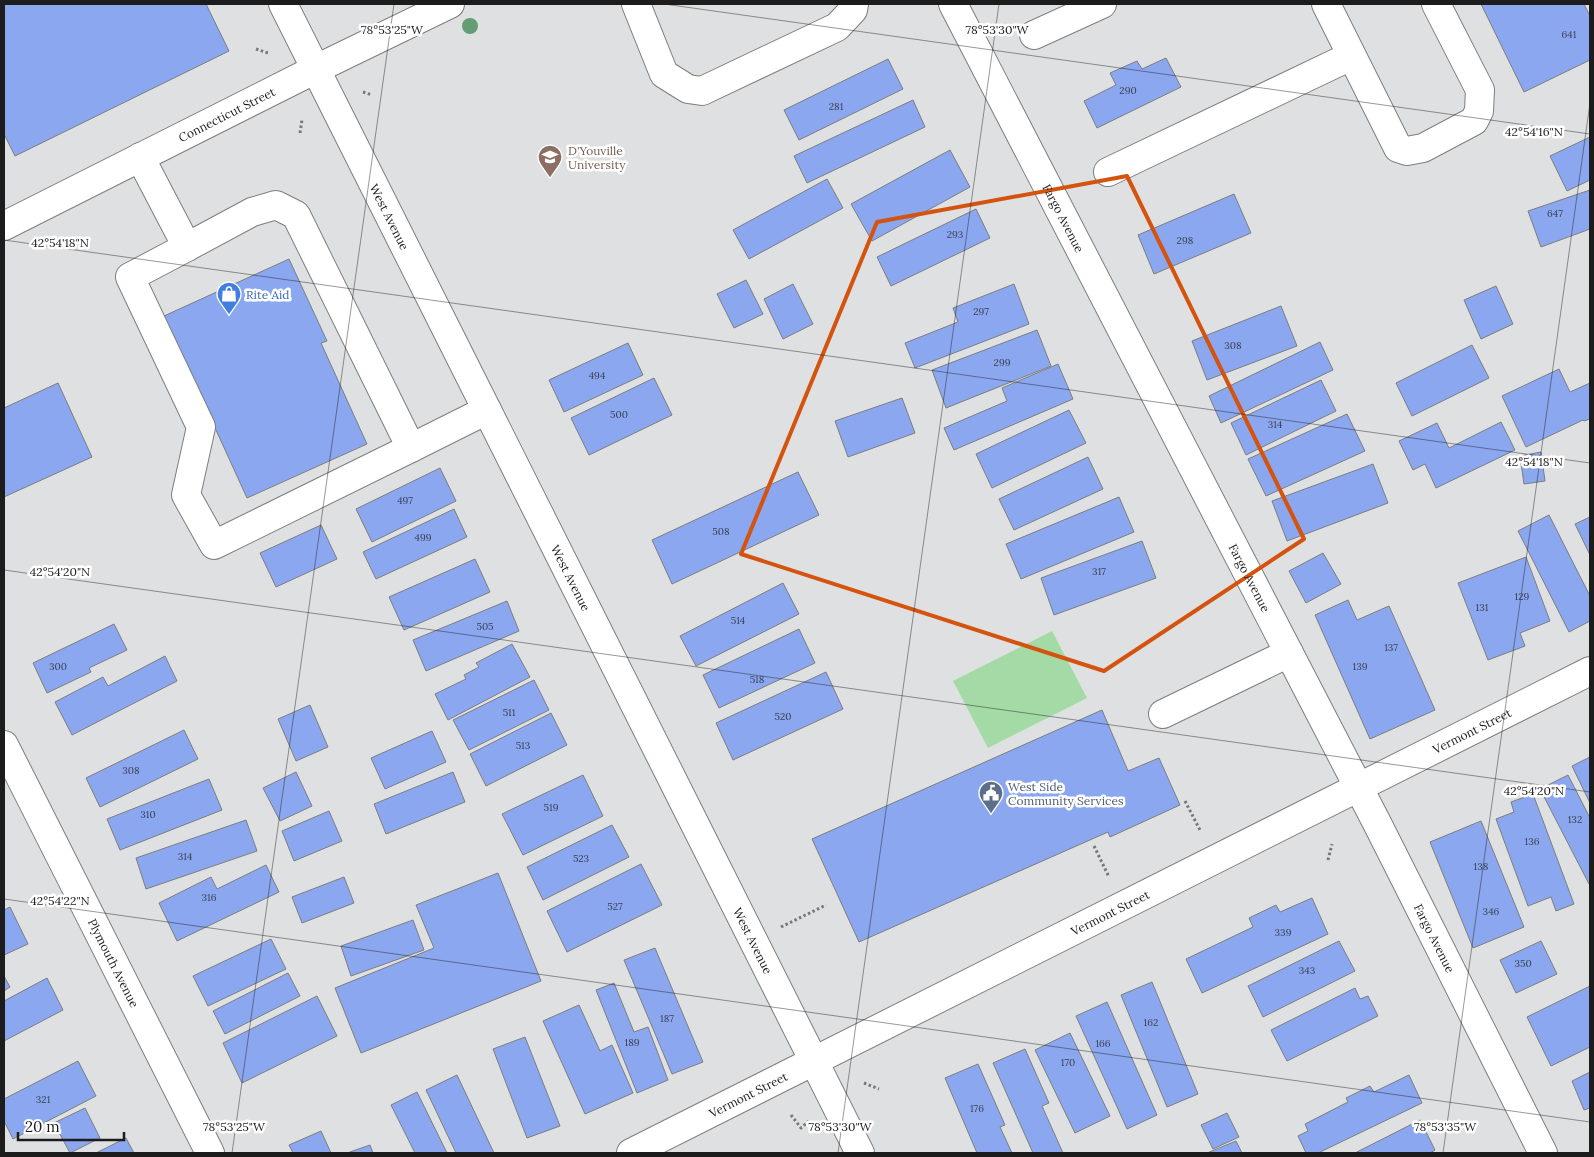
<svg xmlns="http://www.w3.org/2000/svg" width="1594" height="1157" font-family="Lora,serif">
<rect width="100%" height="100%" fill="#dfe0e1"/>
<polygon fill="#a4daa5" points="1052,631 1087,698 988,748 953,681"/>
<g fill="#8ba7ef" stroke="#7d7d7e">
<polygon points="4,4 206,4 229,51 15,156 4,134"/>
<polygon points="1481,4 1584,4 1590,16 1590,60 1524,92"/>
<polygon points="1166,58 1181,87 1097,128 1084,101 1116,85 1110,73 1137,61 1142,69"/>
<polygon points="888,59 903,89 799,140 784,110"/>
<polygon points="913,100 925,127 807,183 794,156"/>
<polygon points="1590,137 1590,180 1567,191 1550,156"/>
<polygon points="950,150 970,187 872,241 851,204"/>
<polygon points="827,179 843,208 749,259 733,230"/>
<polygon points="1590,190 1590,229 1541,247 1528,211"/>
<polygon points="1234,194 1251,233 1154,274 1138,235"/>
<polygon points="976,209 990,238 891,286 877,257"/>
<polygon points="289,259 327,341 321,343 367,444 247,498 164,316"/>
<polygon points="746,280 763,314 734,328 717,294"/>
<polygon points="793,284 813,324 783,339 764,299"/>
<polygon points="1014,284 1029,324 915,368 905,343 958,322 953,308"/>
<polygon points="1496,286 1513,324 1481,339 1464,300"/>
<polygon points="1281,306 1297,346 1207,380 1192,341"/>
<polygon points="1037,330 1051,366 946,408 932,370"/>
<polygon points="1320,342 1333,370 1221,423 1209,396"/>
<polygon points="628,343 643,375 564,412 549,380"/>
<polygon points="1472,345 1489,378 1412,416 1396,383"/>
<polygon points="1058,364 1073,399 954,450 944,428 1007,401 1002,388"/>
<polygon points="1559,369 1570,392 1590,383 1590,419 1584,421 1583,420 1526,447 1502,396"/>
<polygon points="654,378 672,415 589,455 571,418"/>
<polygon points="1321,380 1336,411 1246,455 1231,423"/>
<polygon points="58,383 92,457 4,497 4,408"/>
<polygon points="902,398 915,433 848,457 835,421"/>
<polygon points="1069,410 1086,443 992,488 976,454"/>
<polygon points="1347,414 1365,451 1266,496 1248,459"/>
<polygon points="1501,422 1515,450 1436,488 1425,464 1413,470 1399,441 1437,423 1449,448"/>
<polygon points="1541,452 1545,481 1524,484 1520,456"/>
<polygon points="1088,457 1103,489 1014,530 999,499"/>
<polygon points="1373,464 1388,503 1287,541 1272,501"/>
<polygon points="440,468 456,501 372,542 356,509"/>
<polygon points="798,472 819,515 672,584 652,540"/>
<polygon points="1119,497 1134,532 1021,579 1006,544"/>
<polygon points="454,509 467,537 376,579 363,552"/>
<polygon points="1549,515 1590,596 1590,621 1569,632 1518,531"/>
<polygon points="1590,517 1590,555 1575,524"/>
<polygon points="321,525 337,559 276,587 260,553"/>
<polygon points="1142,541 1156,578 1054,615 1041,578"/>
<polygon points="1323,553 1341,584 1306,603 1289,571"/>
<polygon points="1526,557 1550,621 1520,633 1525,646 1488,660 1458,583"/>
<polygon points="475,559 490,592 404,630 389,597"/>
<polygon points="783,583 799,614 696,666 680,636"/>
<polygon points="1348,600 1357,620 1389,606 1435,710 1370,739 1315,615"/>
<polygon points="507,601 519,631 426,671 413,640"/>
<polygon points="114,624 127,650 89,668 91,672 47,693 33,663"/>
<polygon points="799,629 815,663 719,708 703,675"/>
<polygon points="512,644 530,677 448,720 435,694 466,679 464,675 479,667 476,663"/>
<polygon points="165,656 177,681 72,735 55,702 103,677 108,686"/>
<polygon points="826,672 843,709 733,760 716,723"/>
<polygon points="534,680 549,710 469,750 453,720"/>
<polygon points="310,705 328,747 296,761 278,719"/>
<polygon points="1102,710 1128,771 1159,758 1180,805 1110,837 1108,832 859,942 812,839"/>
<polygon points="551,713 567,745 486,786 470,754"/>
<polygon points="184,730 198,759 100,807 86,778"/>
<polygon points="432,731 446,762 385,789 371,758"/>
<polygon points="1590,757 1590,803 1572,766"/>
<polygon points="296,772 312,806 280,821 263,788"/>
<polygon points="453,772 465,802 386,834 374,804"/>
<polygon points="583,775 603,816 523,855 502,814"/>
<polygon points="1568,775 1590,818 1590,883 1589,884 1540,789"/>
<polygon points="209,779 222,810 120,850 107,819"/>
<polygon points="1533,794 1574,904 1556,911 1551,897 1528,906 1496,819 1514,812 1511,802"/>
<polygon points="329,811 342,841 294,861 282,831"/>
<polygon points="246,820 257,851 146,889 136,858"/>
<polygon points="1481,821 1524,927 1473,948 1430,842"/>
<polygon points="612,825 629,857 543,900 527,867"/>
<polygon points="641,864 662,905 567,952 547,911"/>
<polygon points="266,865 279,892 177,941 159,903 211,877 217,889"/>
<polygon points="498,873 541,981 361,1053 335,988 434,948 416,905"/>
<polygon points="344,877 354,903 302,923 292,897"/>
<polygon points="1312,898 1328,934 1202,993 1186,959 1253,927 1249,918 1276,905 1280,912"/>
<polygon points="10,907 28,944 4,955 4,910"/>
<polygon points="413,920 424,950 351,976 341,946"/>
<polygon points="271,939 286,969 208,1006 193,976"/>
<polygon points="1339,941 1355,971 1263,1017 1248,986"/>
<polygon points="1541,941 1557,974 1516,993 1500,960"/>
<polygon points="655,948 703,1062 672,1074 624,960"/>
<polygon points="288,973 300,996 225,1034 213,1011"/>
<polygon points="4,976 10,987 4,991"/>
<polygon points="47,978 63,1010 4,1041 4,1001"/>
<polygon points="1152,982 1198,1094 1167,1107 1121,995"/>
<polygon points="614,983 634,1032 648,1027 668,1080 637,1093 596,990"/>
<polygon points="1590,986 1590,1047 1551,1066 1527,1017"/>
<polygon points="1355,988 1360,999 1368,996 1378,1016 1287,1061 1271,1030"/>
<polygon points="317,996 337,1036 242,1083 223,1043"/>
<polygon points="1107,1002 1157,1115 1127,1129 1076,1016"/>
<polygon points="579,1005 600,1051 612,1045 633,1093 585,1114 543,1021"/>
<polygon points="1070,1033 1110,1116 1075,1133 1035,1050"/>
<polygon points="525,1037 560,1126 527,1138 493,1049"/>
<polygon points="1025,1049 1049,1103 1042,1106 1063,1153 1033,1153 993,1063"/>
<polygon points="78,1061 96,1096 13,1139 4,1121 4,1099"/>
<polygon points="978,1064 1005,1125 1000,1127 1012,1153 977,1153 945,1078"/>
<polygon points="1590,1072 1590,1108 1584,1110 1572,1081"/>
<polygon points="457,1075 494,1153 456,1153 426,1090"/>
<polygon points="1409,1075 1422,1103 1318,1153 1306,1153 1298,1136 1308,1131 1305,1124 1348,1102 1346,1098 1370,1086 1374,1092"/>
<polygon points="417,1092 447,1153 415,1153 391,1105"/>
<polygon points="85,1108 100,1138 70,1153 54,1123"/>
<polygon points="1227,1113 1239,1137 1213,1149 1201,1125"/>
<polygon points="1420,1120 1435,1150 1430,1153 1355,1153"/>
<polygon points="321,1131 331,1153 293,1153 289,1145"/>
<polygon points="126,1138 134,1153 96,1153"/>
<polygon points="1236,1141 1242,1153 1207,1153"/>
<polygon points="370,1145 373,1153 347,1153"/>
</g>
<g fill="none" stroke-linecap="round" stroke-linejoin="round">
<defs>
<g id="minor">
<path id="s1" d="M283 4 860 1153"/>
<polyline points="636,4 664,74 688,89 702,91 837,27 853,10 854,4"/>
<path id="s2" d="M953 4 1378 825 1543 1153"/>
<polyline points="1326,4 1398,148 1407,151 1423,148 1474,121 1479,111 1480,90 1436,4"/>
<polyline points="1034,35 1102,4"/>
<polyline points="140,157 187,247 252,212 276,205 296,215 411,448 487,410"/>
<polyline points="1108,172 1351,56"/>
<path id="s3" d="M4 226 316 69 450 4"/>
<polyline points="187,247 130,277 201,427 186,495 214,545 411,448"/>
<polyline points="1163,714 1289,653"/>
<path id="s4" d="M4 745 210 1153"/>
<path id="s5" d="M631 1153 1590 671"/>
</g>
</defs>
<use href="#minor" stroke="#7d7e7f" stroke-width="30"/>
<g stroke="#777878" stroke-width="3" stroke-dasharray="2.5 2.5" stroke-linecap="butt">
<polyline points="256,49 268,53"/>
<polyline points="363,92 372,95"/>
<polyline points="300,133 302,120"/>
<polyline points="1185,801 1201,832"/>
<polyline points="1094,846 1109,877"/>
<polyline points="1328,860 1332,844"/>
<polyline points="781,927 826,905"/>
<polyline points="864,1083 879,1089"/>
<polyline points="791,1115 801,1128 809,1121"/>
</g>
<use href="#minor" stroke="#fff" stroke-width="28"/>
</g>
<circle fill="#649d73" cx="470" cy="26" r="8"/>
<path fill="none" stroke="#d4530e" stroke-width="4" stroke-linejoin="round" d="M1127 176 1304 539 1104 671 741 554 877 222Z"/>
<path fill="none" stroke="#1c1c1c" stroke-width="1" stroke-opacity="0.45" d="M664 4 1590 134M4 240 1590 463M4 570 1590 792M4 899 1590 1122M232 1153 394 4M838 1153 999 4M1443 1153 1590 103"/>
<defs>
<symbol id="university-pin" viewBox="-11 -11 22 30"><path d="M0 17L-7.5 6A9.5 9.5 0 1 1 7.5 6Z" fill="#8d6e63" stroke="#fff"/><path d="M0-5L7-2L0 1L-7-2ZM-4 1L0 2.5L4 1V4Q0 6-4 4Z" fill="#fff"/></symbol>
<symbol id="shop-pin" viewBox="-11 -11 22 30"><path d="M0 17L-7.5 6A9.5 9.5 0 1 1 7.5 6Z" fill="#3f7fe0" stroke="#fff"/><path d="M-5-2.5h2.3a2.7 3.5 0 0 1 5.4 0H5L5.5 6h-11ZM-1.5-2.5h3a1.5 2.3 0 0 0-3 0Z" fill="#fff"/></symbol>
<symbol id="civic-pin" viewBox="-11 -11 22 30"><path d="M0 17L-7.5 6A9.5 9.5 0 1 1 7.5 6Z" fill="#5c6f8a" stroke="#fff"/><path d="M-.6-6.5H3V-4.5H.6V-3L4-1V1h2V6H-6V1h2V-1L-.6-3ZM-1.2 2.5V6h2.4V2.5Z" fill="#fff"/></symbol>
</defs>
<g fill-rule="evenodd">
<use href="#university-pin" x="536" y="143" width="28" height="38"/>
<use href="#shop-pin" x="215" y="280" width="28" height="38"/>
<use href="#civic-pin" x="977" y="779" width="28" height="38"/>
</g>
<g text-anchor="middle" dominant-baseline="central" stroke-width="5" stroke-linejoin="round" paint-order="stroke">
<g font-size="10" fill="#383f51">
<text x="1569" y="34">641</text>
<text x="1128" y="90">290</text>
<text x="836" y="106">281</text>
<text x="1555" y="213">647</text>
<text x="955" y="234">293</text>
<text x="1185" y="240">298</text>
<text x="981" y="311">297</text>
<text x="1233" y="345">308</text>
<text x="1002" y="362">299</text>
<text x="597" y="375">494</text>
<text x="619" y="414">500</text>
<text x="1275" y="424">314</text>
<text x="405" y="500">497</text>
<text x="721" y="531">508</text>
<text x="423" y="537">499</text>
<text x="1099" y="571">317</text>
<text x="1522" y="596">129</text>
<text x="1482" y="607">131</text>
<text x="738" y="620">514</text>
<text x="485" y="626">505</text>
<text x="1391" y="647">137</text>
<text x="58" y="666">300</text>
<text x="1360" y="666">139</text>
<text x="757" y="679">518</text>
<text x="509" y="712">511</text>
<text x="783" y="716">520</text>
<text x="523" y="745">513</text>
<text x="131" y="770">308</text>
<text x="551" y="807">519</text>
<text x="148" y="814">310</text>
<text x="1575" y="819">132</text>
<text x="1532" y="841">136</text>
<text x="185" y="856">314</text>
<text x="581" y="858">523</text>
<text x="1481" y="866">138</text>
<text x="209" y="897">316</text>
<text x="615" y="906">527</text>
<text x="1491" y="911">346</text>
<text x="1283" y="932">339</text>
<text x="1523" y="963">350</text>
<text x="1307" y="970">343</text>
<text x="667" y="1018">187</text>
<text x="1151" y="1022">162</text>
<text x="632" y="1042">189</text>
<text x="1103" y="1043">166</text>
<text x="1068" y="1062">170</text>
<text x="43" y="1099">321</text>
<text x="977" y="1108">176</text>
</g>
<g font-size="12" fill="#1c1c1c" stroke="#fff">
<text stroke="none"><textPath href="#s3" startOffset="249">Connecticut Street</textPath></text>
<text stroke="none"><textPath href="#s1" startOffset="238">West Avenue</textPath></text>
<text stroke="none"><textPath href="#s2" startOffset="241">Fargo Avenue</textPath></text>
<text stroke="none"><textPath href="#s1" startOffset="642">West Avenue</textPath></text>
<text stroke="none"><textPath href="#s2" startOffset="646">Fargo Avenue</textPath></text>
<text stroke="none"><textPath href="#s5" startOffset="941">Vermont Street</textPath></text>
<text stroke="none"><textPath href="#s5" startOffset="536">Vermont Street</textPath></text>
<text stroke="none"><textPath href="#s2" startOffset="1051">Fargo Avenue</textPath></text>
<text stroke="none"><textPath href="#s1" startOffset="1048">West Avenue</textPath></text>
<text stroke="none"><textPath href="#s4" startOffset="244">Plymouth Avenue</textPath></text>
<text stroke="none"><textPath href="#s5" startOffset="131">Vermont Street</textPath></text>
</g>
<g font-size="12" fill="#785e54" stroke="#fff" text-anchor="start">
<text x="568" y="150">D'Youville<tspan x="568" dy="14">University</tspan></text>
</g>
<g font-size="12" fill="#366cbe" stroke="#fff" text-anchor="start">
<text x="246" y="294">Rite Aid</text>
</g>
<g font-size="12" fill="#4e5e75" stroke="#fff" text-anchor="start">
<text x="1008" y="786">West Side<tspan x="1008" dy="14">Community Services</tspan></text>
</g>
</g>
<g font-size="12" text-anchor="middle" fill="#1c1c1c" stroke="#fff" stroke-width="5" stroke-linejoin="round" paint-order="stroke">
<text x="392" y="34">78°53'25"W</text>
<text x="997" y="34">78°53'30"W</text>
<text x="1534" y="136">42°54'16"N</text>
<text x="60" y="247">42°54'18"N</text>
<text x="1534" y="466">42°54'18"N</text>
<text x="60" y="576">42°54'20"N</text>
<text x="1534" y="795">42°54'20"N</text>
<text x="60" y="905">42°54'22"N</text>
<text x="234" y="1131">78°53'25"W</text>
<text x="840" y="1131">78°53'30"W</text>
<text x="1445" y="1131">78°53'35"W</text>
</g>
<rect width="1594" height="1157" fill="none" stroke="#1c1c1c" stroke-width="10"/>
<path d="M18 1132v8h106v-8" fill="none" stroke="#1c1c1c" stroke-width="2.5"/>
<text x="25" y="1132" font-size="15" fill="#1c1c1c" stroke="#ffffff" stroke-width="4" paint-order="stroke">20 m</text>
</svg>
